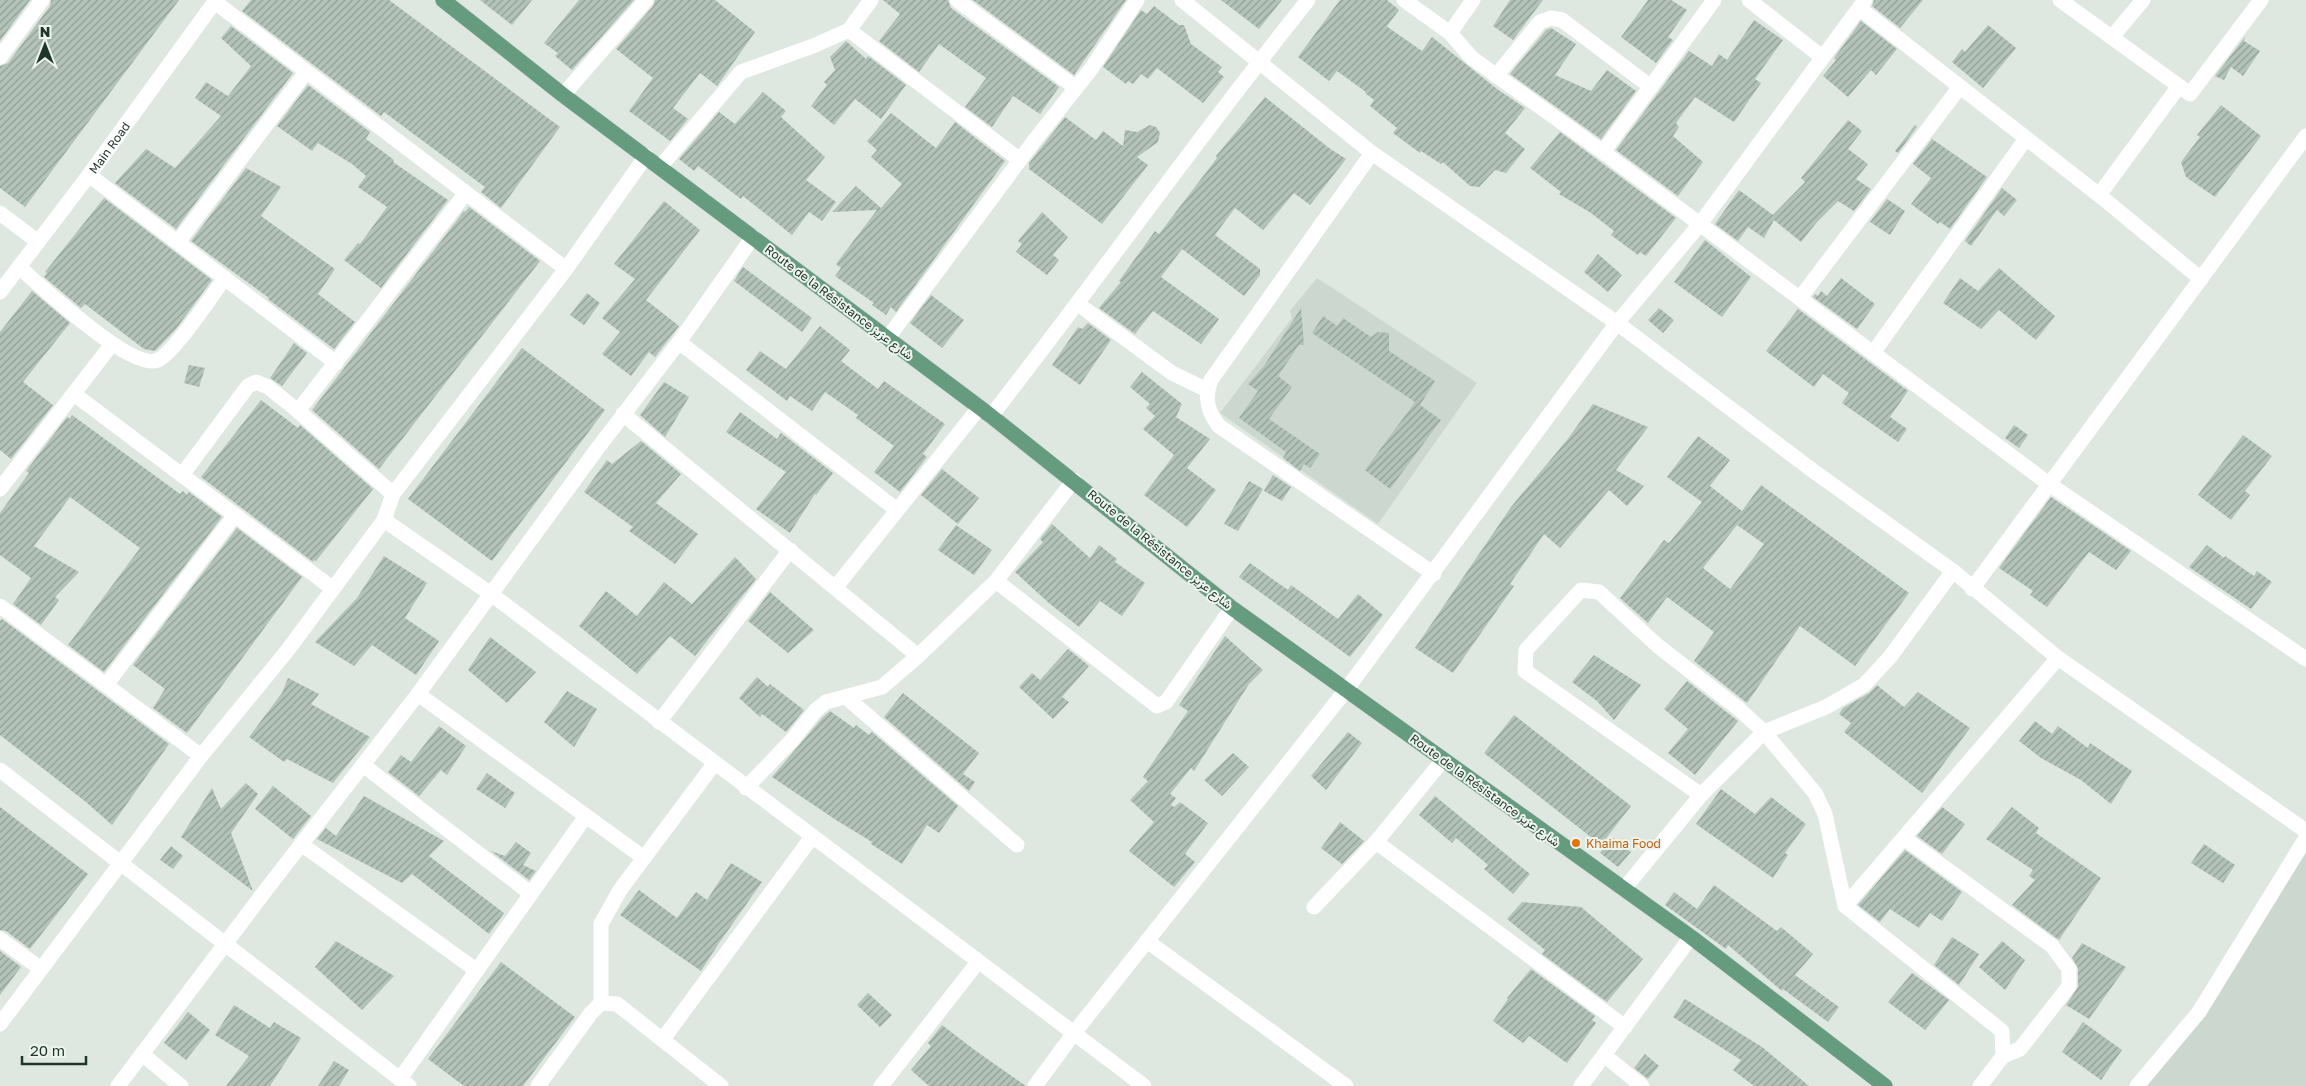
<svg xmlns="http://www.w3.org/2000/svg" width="2306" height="1086" font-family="'Golos Text',Vazirmatn,sans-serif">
<defs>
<pattern id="building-hatch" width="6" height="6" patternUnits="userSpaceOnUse" patternTransform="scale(1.25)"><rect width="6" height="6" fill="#b3c3b9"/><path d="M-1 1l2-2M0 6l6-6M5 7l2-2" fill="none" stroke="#919f97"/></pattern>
</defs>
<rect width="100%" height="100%" fill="#dee8e1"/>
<g fill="#ccd8cf">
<polygon points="1317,278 1477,383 1378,524 1220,413 1292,318 1290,311"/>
<polygon points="2306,842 2306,1086 2140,1086"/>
</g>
<g fill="url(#building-hatch)" fill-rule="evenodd">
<polygon points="0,0 30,0 0,41"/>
<polygon points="51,0 179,0 25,207 0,188 0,66 8,63 50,6"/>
<polygon points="251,0 389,0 560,127 501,208 481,192 485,187 384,112 381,116 242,11"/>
<polygon points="480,0 532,0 512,25"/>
<polygon points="579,0 634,0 572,70 555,56 558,53 544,43"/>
<polygon points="655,0 715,0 755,32 717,86 700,73 673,108 688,119 670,141 629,111 653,78 616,49 653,6"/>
<polygon points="883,0 948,0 951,8 1059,87 1040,114 1013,96 992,127 965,107 986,78 939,44 919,72 879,41 900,14"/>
<polygon points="973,0 1126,0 1074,75"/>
<polygon points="1221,0 1282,0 1259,29"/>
<polygon points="1340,0 1387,0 1399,10 1387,26 1389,28 1422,51 1432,37 1497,89 1525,108 1505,133 1525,149 1506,173 1495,170 1479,187 1470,186 1443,162 1441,164 1421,151 1420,153 1393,133 1397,128 1370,106 1374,100 1365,93 1366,92 1337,71 1329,81 1298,57"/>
<polygon points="1510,0 1543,0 1513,40 1493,26"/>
<polygon points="1648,0 1671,0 1687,10 1668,37 1673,40 1656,63 1621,37"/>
<polygon points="1874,0 1923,0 1900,28 1872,6"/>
<polygon points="1154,6 1179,25 1184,25 1191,44 1222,67 1218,72 1224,77 1203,103 1157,68 1148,79 1141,74 1133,84 1128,81 1126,84 1103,67 1141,10 1147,14"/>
<polygon points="1754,20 1783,40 1755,79 1761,83 1734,122 1695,97 1676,123 1679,127 1673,136 1703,162 1678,196 1616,150 1689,51 1712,66 1719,54 1727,60"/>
<polygon points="1861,21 1897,49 1876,75 1871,70 1848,97 1823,76 1836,60 1834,58"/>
<polygon points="1988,25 2016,48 1983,88 1952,62 1962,49 1965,52"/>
<polygon points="231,26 293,73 176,229 115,183 146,149 175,168 221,116 195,98 206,82 228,96 251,66 221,38"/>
<polygon points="1551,28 1576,44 1555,75 1591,91 1607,70 1636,91 1601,139 1510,74 1546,30"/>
<polygon points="2245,37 2244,41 2260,51 2243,76 2231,67 2224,80 2215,76"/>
<polygon points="846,41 866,59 868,56 906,85 881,119 855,99 834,125 811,106 827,85 824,82 835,70 830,57"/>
<polygon points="308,85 370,132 366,139 394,160 393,162 448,200 381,288 344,260 358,243 360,244 387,207 358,187 366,176 352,164 318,143 312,151 277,126"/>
<polygon points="763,92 786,111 781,117 825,157 806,180 836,202 822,221 809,212 792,235 743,196 741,199 698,166 694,171 679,159 719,112 735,124"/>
<polygon points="1265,97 1329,148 1346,159 1310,205 1294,193 1263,230 1235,208 1215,235 1260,269 1260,275 1244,296 1182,249 1161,277 1219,319 1201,344 1153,311 1135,334 1099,308 1121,282 1119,281 1155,231 1159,234 1217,158 1216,156"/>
<polygon points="2221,105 2261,136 2215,197 2186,177 2181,162 2200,137 2197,135"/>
<polygon points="891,113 936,148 955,122 1005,161 896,312 891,307 886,315 872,305 874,303 835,276 841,268 836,264 877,210 832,212 856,186 881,208 902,184 871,157 877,150 867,141"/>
<polygon points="1065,117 1096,140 1103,131 1123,146 1125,130 1137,132 1150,125 1156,127 1160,133 1158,142 1137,157 1148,165 1102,224 1029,169 1029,163"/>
<polygon points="1848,120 1862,131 1848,149 1868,164 1856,179 1871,189 1854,211 1838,201 1817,222 1801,242 1774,220 1764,238 1748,227 1738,241 1715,224 1739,190 1773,215 1805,182 1801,178"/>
<polygon points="1915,125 1917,127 1898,153 1895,151"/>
<polygon points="1560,132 1676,218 1646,256 1640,252 1638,255 1611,235 1614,231 1591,213 1559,194 1561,192 1530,168"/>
<polygon points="1932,139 1987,177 1950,229 1940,222 1938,224 1911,204 1931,178 1913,164"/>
<polygon points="246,168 281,187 261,216 335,269 318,294 355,322 334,349 268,299 269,298 191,241"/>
<polygon points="2002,188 2017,200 2004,216 1997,210 1971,246 1965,241"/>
<polygon points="104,198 212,280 176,329 155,351 144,349 85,304 81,308 44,277 47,273 45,272"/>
<polygon points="1887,199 1905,211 1890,235 1870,222"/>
<polygon points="664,201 700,230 646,300 679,326 655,357 649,352 631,376 602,354 620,332 602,318 635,279 614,264"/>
<polygon points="469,207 540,261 379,469 312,410 464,211 465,212"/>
<polygon points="1042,212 1068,237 1053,255 1059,260 1047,275 1016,252 1022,244 1018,241"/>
<polygon points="1705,240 1751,277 1722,317 1674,282"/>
<polygon points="1598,254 1622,275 1608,292 1584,272"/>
<polygon points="743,267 812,318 802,332 734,281"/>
<polygon points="1999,268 2055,316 2036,340 1999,310 1981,329 1943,303 1960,278 1978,291"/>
<polygon points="1841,278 1875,304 1857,329 1813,297 1815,294 1818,296 1821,291 1827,296"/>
<polygon points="32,291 70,323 23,382 53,405 11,459 0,450 0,332"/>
<polygon points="587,293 600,303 584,325 570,315"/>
<polygon points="931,295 964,320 942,348 910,323"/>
<polygon points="1301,308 1304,345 1299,345 1278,376 1292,387 1269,419 1320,454 1310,468 1304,464 1300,471 1283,458 1286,452 1239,418 1258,391 1248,384 1264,366"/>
<polygon points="1659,308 1674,320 1663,333 1648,320"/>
<polygon points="1798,309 1908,391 1890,417 1907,429 1898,442 1842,403 1849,393 1823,374 1814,387 1766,351"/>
<polygon points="1323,316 1337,326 1343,318 1371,337 1378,332 1389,333 1389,351 1435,381 1420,405 1441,420 1390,489 1365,470 1415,402 1312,333"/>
<polygon points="1088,323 1111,340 1080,385 1052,365 1078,327 1082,329"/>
<polygon points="820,326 850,350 841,361 878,389 884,381 945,424 923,454 927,457 900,492 874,472 894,446 856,418 858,415 825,392 812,411 790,396 787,401 746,370 760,351 786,369"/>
<polygon points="294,343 307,353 282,386 270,378"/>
<polygon points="522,348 605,410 492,561 408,499"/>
<polygon points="189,365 205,368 199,387 184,383"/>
<polygon points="1142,372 1182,404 1176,417 1210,439 1187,468 1216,490 1187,527 1144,495 1174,455 1143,429 1155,416 1146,408 1150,404 1130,387"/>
<polygon points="664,382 689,397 665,437 640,415"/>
<polygon points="261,400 298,428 300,425 373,489 316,561 314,560 313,562 201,477"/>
<polygon points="1593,404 1648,427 1616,470 1644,486 1627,506 1609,490 1560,548 1544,534 1510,584 1514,586 1453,673 1415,648 1511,507 1567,440"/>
<polygon points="740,412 777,439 781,433 833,473 816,495 815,494 790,533 756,509 786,472 726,432"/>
<polygon points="72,415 180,494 183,491 187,495 189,492 222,517 104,672 68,645 140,548 70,497 34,546 79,572 55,597 59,600 41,625 13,604 31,578 0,555 0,513 29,473 26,471 67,417 70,419"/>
<polygon points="2014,425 2028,435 2019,448 2005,438"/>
<polygon points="2243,435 2272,456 2245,491 2250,495 2231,520 2198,495"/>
<path d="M1698 436 1730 460 1710 486 1742 511 1761 485 1909 593 1855 666 1800 626 1747 703 1694 661 1714 632 1667 597 1648 623 1620 598 1664 540 1669 543 1702 502 1667 477ZM1737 525 1764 544 1730 589 1703 568Z"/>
<polygon points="641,441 681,474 656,503 698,534 675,564 629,531 633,527 584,492 607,460 612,464"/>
<polygon points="942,469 979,498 958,524 921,495"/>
<polygon points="1273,475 1291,487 1282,501 1264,491"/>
<polygon points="1249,481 1263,489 1238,531 1224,524"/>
<polygon points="2051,497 2131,551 2116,570 2089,552 2047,607 2030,595 2033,591 1999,568"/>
<polygon points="1052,524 1090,558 1099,545 1117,559 1115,562 1145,583 1122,616 1100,601 1079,627 1050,604 1015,572 1043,542 1040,539"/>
<polygon points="956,525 992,550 974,575 938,550"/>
<polygon points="237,528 302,577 187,733 153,708 165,689 133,665"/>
<polygon points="2207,545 2224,558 2225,556 2254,576 2257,571 2272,582 2251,609 2189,567"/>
<polygon points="384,556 427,583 405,618 439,641 416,675 372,645 354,666 315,642 357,598"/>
<polygon points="735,557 756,579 695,656 670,636 637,674 579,626 606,591 637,616 664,582 692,604"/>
<polygon points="1250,563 1288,590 1291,585 1338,619 1358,594 1383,615 1350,657 1239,577"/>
<polygon points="770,592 814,630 788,653 748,621"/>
<polygon points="2,619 169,744 112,825 86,802 0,735 0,621"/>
<polygon points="1225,636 1263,670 1249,684 1194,771 1191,768 1170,794 1176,798 1171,805 1174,807 1180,802 1208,823 1185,854 1195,862 1174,887 1129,851 1154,822 1130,800 1148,781 1143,777 1188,711 1179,705"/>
<polygon points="490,637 536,672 507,703 468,670"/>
<polygon points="1068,649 1089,666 1062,697 1069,702 1053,719 1019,687 1032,673 1040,680"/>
<polygon points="1594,655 1641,685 1614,720 1597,701 1572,682"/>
<polygon points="757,677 768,687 770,684 804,710 786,732 762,714 760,717 739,698"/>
<polygon points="288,678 319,694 311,704 370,737 333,783 287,759 284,762 249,737 282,693"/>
<polygon points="1687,681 1738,721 1695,775 1668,753 1688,729 1664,709"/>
<polygon points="1877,685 1904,707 1918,692 1970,728 1922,793 1844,732 1851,723 1839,714 1843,708 1869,693"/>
<polygon points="567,691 597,709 574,747 544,722"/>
<polygon points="903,693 979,753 963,774 975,782 969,791 884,717"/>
<polygon points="830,711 854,728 856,725 869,735 872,732 958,806 939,833 927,825 902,864 871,844 872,842 836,820 772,777 823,717"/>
<polygon points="1514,715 1631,806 1601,845 1484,753"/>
<polygon points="2035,721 2052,734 2058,726 2088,748 2090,743 2132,771 2111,804 2081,780 2041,758 2019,741"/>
<polygon points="439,726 466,746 447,775 441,770 419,796 388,772 401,755 411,762"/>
<polygon points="1348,732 1362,743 1326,790 1311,776"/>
<polygon points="1233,753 1249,767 1222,796 1204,780"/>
<polygon points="487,773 515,793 505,808 476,789"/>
<polygon points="246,783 258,794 231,833 253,891 181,837 212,788 221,809"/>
<polygon points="273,786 311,816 293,839 255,809"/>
<polygon points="1721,789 1755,814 1771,797 1806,824 1785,853 1788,855 1773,878 1696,824"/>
<polygon points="364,796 444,841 429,856 504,913 489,934 412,874 402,883 317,839 326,828 336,836"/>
<polygon points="1435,796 1530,874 1513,894 1484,869 1488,865 1456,838 1452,843 1419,815"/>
<polygon points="0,807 88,874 30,949 6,931 0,930"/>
<polygon points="1942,807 1965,824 1942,854 1917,836"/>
<polygon points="2012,807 2039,828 2036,833 2101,878 2059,940 2012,905 2035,880 2029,876 2033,870 1986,839"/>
<polygon points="1340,822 1364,841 1342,864 1321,848"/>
<polygon points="1613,838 1631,852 1618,867 1600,853"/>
<polygon points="516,842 531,853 523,865 536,871 529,880 491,851 505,856"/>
<polygon points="2204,844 2235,865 2223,883 2191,863"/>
<polygon points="171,846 183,856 173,869 160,860"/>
<polygon points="1905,850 1962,892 1942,921 1930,913 1919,928 1890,909 1880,922 1858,905"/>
<polygon points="731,863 762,882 719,943 701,971 620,915 639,890 677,918 696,892 707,900"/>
<polygon points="1714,885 1777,931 1781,927 1813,954 1795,975 1839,1007 1828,1022 1783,989 1782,991 1728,945 1726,949 1665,905 1674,892 1697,909"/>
<polygon points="1522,902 1581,907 1643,959 1607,1002 1542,954 1545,950 1507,919"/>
<polygon points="1952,937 1979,954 1959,985 1934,965"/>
<polygon points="336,941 394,976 362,1010 315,967"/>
<polygon points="2002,941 2025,960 2005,990 1979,967"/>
<polygon points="2082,943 2126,967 2089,1019 2066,1005 2078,987 2078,968 2072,958"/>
<polygon points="0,951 21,967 0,995"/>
<polygon points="501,962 575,1017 523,1086 464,1086 428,1059"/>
<polygon points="1531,969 1595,1016 1592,1020 1596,1023 1567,1063 1529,1036 1523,1043 1493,1021 1508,999 1507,998"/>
<polygon points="1912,973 1949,1000 1925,1030 1888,1002"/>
<polygon points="868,993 892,1015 880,1027 857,1005"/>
<polygon points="1685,999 1762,1047 1809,1086 1754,1086 1733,1070 1741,1060 1673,1017"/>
<polygon points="234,1005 270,1028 274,1022 301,1038 270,1086 226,1086 249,1056 215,1035"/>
<polygon points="188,1012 210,1030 186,1060 164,1043"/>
<polygon points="2083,1022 2122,1050 2101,1080 2062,1052"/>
<polygon points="942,1025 976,1051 1026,1086 929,1086 911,1070 931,1046 928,1043"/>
<polygon points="1645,1054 1659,1066 1648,1079 1634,1068"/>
<polygon points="334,1061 349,1070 339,1086 318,1086"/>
</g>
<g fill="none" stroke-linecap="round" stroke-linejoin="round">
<defs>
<polyline id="primary" points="443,0 563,95 991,416 1232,608 1691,937 1885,1086"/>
</defs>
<use href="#primary" stroke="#bcc3bf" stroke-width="16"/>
<g stroke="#fff" stroke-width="15">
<polyline points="957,0 1076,88"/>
<polyline points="1182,0 1372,153 1617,323 1812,470 1953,571 2058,658 2306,831"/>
<polyline points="1404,0 1450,33 1472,58 1603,152 2049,484 2306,659"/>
<polyline points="1749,0 1822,57"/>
<polyline points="2060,0 2190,94 2261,0"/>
<polyline points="215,2 566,269"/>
<polyline points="1859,8 2099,195 2201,279"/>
<polyline points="849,30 1020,160"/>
<polyline points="1450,33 1473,0"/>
<polyline points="2112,37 2143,0"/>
<polyline points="0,57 42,0"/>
<polyline points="1496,76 1540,22 1551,18 1562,20 1651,87"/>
<polyline points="563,95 646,0"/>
<polyline points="1603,152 1714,0"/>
<path d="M1372 153 1211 380C1204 397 1207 411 1219 426L1434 574"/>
<polyline points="660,167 741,72 813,46 849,30 871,0"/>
<polyline points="89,175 336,363"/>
<polyline points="2099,195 2179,86"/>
<polyline points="0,213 38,242"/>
<polyline points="178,242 306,72"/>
<path d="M19 267C41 286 132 372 158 360 175 352 211 296 225 278"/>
<path id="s1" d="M0 292 89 175 216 0"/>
<polyline points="1800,298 1959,88"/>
<polyline points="1078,304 1172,373 1207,390"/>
<polyline points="887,339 1034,141 1091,69 1137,0"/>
<polyline points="679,342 897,510"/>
<polyline points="1873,353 2025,140"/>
<polyline points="74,394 332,588"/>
<polyline points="298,411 465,194"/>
<polyline points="623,414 918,656"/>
<path d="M991 416C1098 279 1199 136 1308 0"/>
<polyline points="182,475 248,386 256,382 268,387 298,411 393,494"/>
<polyline points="0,489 112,344"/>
<polyline points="384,520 491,594 1144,1086"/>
<polyline points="996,581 1157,706 1166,702 1232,608"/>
<polyline points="835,588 979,408"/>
<polyline points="1972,589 2306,136"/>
<polyline points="0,606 201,756"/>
<polyline points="106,685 235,515"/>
<polyline points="418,694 644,858"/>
<polyline points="846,697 1017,845"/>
<polyline points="659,722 790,550"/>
<polyline points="363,765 530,893"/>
<polyline points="0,770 409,1086"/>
<polyline points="746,788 792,740 816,710 826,702 882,687 918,656 996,581 1074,480"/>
<polyline points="1701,795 1525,671 1526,650 1581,590 1599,592 1658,646 1739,709 1764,732 1815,793 1825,814 1845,906 2002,1031 2003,1056 1980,1086"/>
<polyline points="1904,838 2052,946 2069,969 2069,986 2020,1049 2003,1056"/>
<polyline points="1376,842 1625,1027"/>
<polyline points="301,844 476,970"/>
<polyline points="1624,889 1701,795 1764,732 1826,707 1864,685 1890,657 1953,571"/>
<polyline points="1845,906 2058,658"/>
<polyline points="1314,907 1376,842 1443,760"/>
<polyline points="0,939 41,969"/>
<polyline points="1147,941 1346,1086"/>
<polyline points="601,1003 601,924 620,890 714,764"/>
<polyline points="0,1024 201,756 287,651 384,520 393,494 566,269 646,156"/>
<polyline points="663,1039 812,837"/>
<polyline points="142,1054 181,1086"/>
<polyline points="1604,1055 1642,1086"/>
<polyline points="400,1079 586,816"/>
<polyline points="118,1086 265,891 418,694 597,449 679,342 753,237"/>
<polyline points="538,1086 591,1013 601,1003 617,1004 721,1086"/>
<polyline points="881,1086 978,962"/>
<polyline points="1035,1086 1074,1033 1346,690 1617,323 1700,224 1865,0"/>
<polyline points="1581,1086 1691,937"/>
<polyline points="2137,1086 2199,1012 2306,838"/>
</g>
<use href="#primary" stroke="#659b7f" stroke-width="15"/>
</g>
<circle fill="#e8710a" stroke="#eef5ef" stroke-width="2" cx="1576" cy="843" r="5"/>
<g text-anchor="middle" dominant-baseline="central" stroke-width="4" stroke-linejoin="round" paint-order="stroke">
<g font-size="12" fill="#20362b" stroke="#eef5ef">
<text stroke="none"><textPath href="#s1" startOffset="181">Main Road</textPath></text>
<text transform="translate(839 302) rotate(37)">Route de la Résistance شارع عزيز</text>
<text transform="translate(1160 549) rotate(39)">Route de la Résistance شارع عزيز</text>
<text transform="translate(1485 790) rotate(36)">Route de la Résistance شارع عزيز</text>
</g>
<g font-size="12" fill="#c56008" stroke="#eef5ef" text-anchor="start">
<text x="1586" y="843">Khaima Food</text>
</g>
</g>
<g transform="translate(45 45)" stroke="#eef5ef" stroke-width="4" paint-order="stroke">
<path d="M0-4L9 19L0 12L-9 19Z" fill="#20362b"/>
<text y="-8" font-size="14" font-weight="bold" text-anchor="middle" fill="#20362b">N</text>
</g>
<path d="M22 1056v8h64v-8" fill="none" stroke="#20362b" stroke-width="2.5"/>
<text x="30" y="1056" font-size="15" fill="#20362b" stroke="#eef5ef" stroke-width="4" paint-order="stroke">20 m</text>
</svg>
